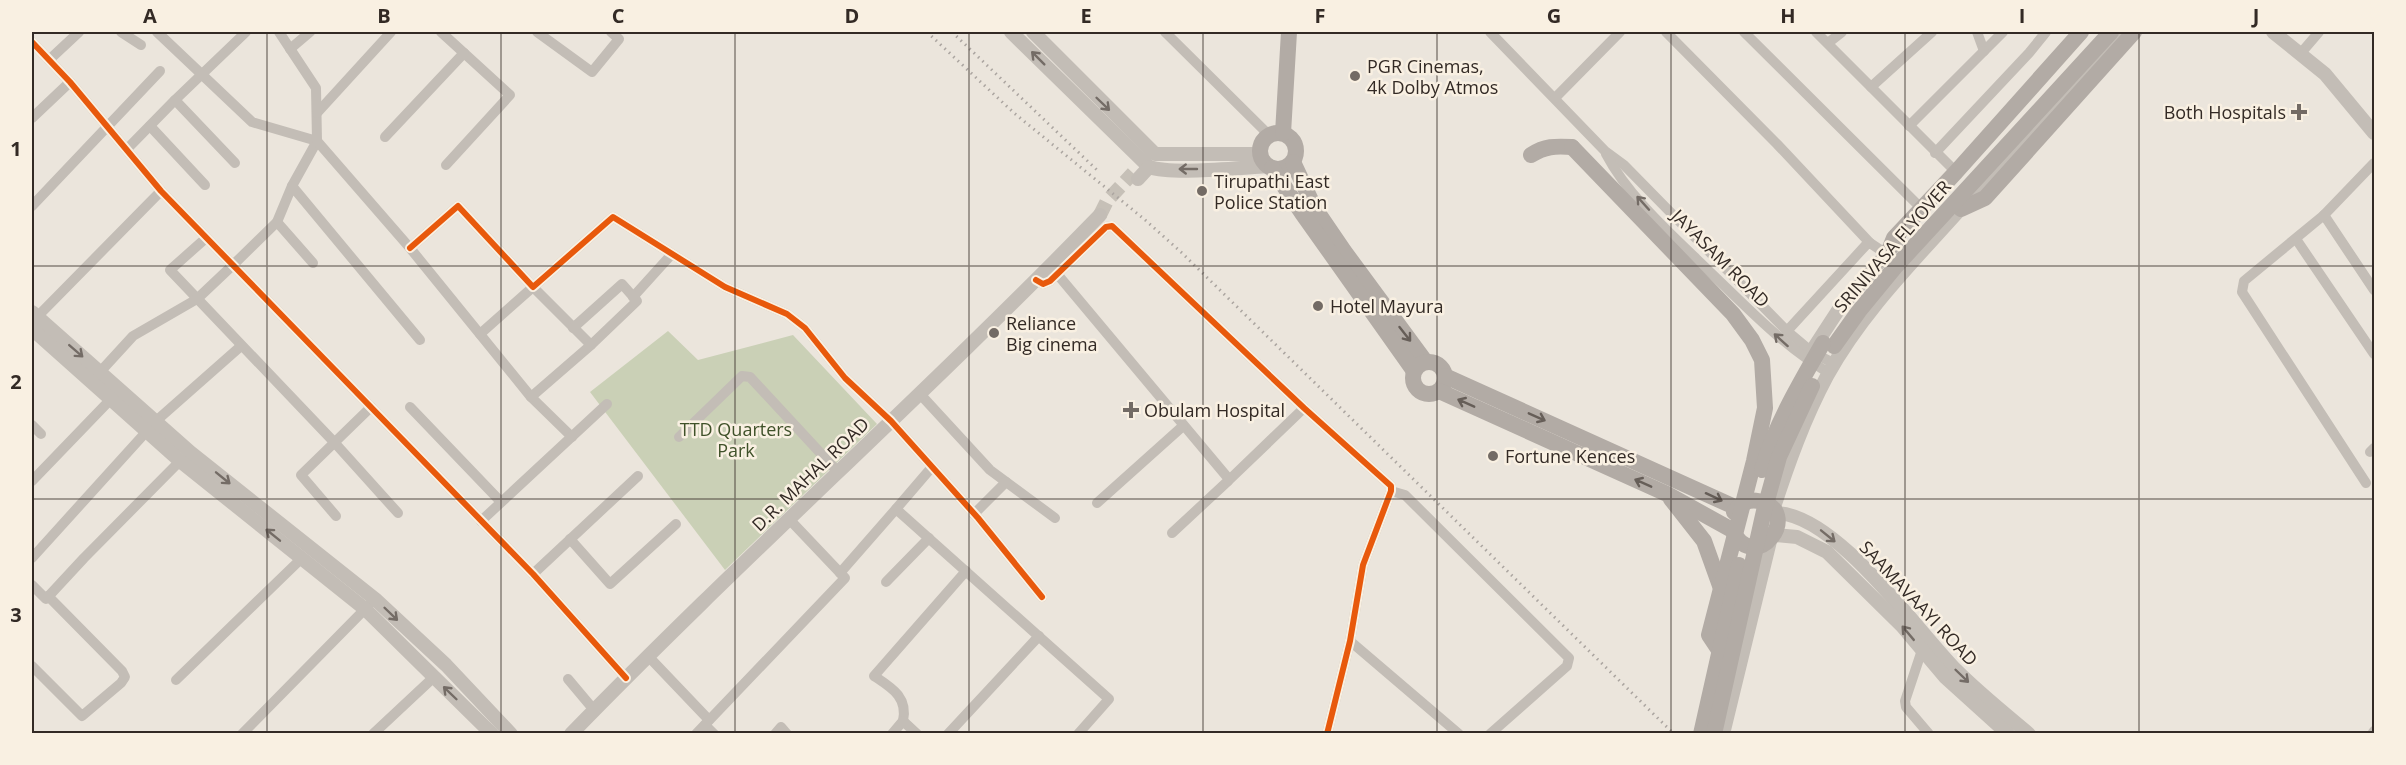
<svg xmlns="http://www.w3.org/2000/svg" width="2406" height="765" font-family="'Open Sans',sans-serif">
<rect width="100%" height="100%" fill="#ebe5dc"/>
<polygon fill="#cad0b6" points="668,331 698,360 793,335 877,424 725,570 590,392"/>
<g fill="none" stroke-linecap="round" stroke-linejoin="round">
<polyline stroke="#c6c0b7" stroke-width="14" stroke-dasharray="14 7" stroke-linecap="butt" points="1100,215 1107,201 1133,173"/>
<g stroke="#c3bdb6" stroke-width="10">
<polyline points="121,32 141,45"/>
<polyline points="157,32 252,122 317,141 292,186"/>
<polyline points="279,32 316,88 317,141 410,248 531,397 572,437"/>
<polyline points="441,32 510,95 446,165"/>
<polyline points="537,32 592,72 619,39 611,32"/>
<polyline points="1165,32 1269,135"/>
<polyline points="1490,32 1605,151 1624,165 1787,331 1812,352 1835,364"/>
<polyline points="1666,32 1777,144 1870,243"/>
<polyline points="1744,32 1922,209"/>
<polyline points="1816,32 1956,172"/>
<polyline points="1977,32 1984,51 2003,32"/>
<polyline points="32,42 70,82 161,191 533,574 626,678"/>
<polyline points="1828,43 1842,32"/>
<polyline points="290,49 310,32"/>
<polyline points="2301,53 2319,32"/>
<polyline points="49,60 79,32"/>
<polyline points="1871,87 1932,32"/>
<polyline points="1555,98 1620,32"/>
<polyline points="175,100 246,32"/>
<polyline points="317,113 391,32"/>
<polyline points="32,118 70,82"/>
<polyline points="150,126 205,185"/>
<polyline points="1909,126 1984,51"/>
<polyline points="385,137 464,53"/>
<polyline points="127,149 175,100 235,163"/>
<polyline points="1935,153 2029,53 2046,32"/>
<path d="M1606 154C1629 198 1674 237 1710 272 1748 308 1783 346 1829 373"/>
<polyline points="32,206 160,71"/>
<polyline points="2324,215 2374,290"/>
<polyline points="277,222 313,263"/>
<polyline points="206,238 170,270 334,442 398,513"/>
<polyline points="2296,239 2374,354"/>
<polyline points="410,248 458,206 533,287 613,217 725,287 787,314 805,328 845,378 891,421 978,518 1042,597"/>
<polyline points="1058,275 1228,478 1228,481 1172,533"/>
<polyline points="1036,280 1043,284 1050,281 1106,227 1112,226 1304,408 1391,486 1391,491 1363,565 1350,641 1327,734"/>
<polyline points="633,297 671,255"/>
<polyline points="37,317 161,191"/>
<polyline points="1787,331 1866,245 1870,243 1885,253"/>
<polyline points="480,334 533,287 591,345"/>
<polyline points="100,372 133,336 197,299 234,264 277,222 292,186 420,340"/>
<polyline points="920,394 990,470 1055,518"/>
<polyline points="531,397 591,345 637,301 622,284 573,328"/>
<polyline points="410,407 501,502"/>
<polyline points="32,425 41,434"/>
<polyline points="679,437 742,376 750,377 838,472"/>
<polyline points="2370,452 2374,448"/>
<polyline points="32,481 111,399"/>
<polyline points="1228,481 1304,408"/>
<polyline points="2366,483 2242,292 2244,281 2324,215 2374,163"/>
<polyline points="1391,491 1405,495 1569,658 1567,666 1490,734"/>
<polyline points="1097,503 1183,426"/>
<polyline points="896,509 932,467"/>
<polyline points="974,514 1006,482"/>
<polyline points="336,516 301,475 371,407"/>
<polyline points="481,521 607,404"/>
<polyline points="570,539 610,584 676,524"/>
<polyline points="32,558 156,421 241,346"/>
<polyline points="840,573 896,509 1109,699 1078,734"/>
<polyline points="533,574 638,476"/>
<polyline points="886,582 929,538"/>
<polyline points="32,585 46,599 84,558 180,461"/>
<polyline points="1350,641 1459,734"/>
<polyline points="1922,650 1905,701 1906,707 1929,734"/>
<polyline points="648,656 709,720"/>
<polyline points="32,666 82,716 121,683 125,677 122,671 48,596"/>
<polyline points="568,679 594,710"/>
<polyline points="176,680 302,558"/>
<path d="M903 721C908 697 892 688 874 676L966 571"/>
<polyline points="705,725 714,734"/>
<polyline points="242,734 369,605"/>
<polyline points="373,734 434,677"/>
<polyline points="696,734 845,578 789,519"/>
<polyline points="775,734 781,727 787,734"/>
<polyline points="892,734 903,721 917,734"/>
<polyline points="948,734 1039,636"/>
<polyline points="2372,734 2374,731"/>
</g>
<g stroke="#c3bdb6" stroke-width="14">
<path d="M1011 32 1149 167C1173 175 1240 168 1268 166"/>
<polyline points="1033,32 1155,154 1260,154"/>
<polyline points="2273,32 2325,74 2374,133"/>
<polyline points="1138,179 1149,167"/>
<polyline points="32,312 190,452 375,599 446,665 511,734"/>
<polyline points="32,329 180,461 365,609 492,734"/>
<polyline points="1813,349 1839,309 1897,242"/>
<path d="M1773 510C1788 464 1804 419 1827 376 1860 316 1908 267 1954 216 2010 155 2067 94 2122 32"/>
<path d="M1775 513C1835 513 1915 628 1956 670 1979 693 2004 713 2029 734"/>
<polyline points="1775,535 1797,537 1827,552 1902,626 1945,677 2008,734"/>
<path d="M571 734C743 557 928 392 1100 215"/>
<polyline points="1723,734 1770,541"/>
</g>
<g stroke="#b2aba5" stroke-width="16">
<circle cx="1278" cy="151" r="18"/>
<polyline points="1283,133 1289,32"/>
<path d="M1531 155C1545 146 1555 146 1572 147"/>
<polyline points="1293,162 1314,207 1344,251 1425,361"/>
<polyline points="1272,168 1302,213 1414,371"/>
<polyline points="1961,209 1985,198 2134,32"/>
<polyline points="1890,248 1894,238 1956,172 2081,32"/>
<polyline points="1834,346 1859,311 1896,266 2111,32"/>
<circle cx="1429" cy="378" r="16"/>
<polyline points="1445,376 1737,508"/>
<path d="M1439 391 1667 494 1732 530C1756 578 1805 510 1758 501 1748 499 1740 504 1734 512"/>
<polyline points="1671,499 1704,541 1723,594"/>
</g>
<g stroke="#aba5a0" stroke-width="3" stroke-dasharray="1.5 4.5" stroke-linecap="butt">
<polyline points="927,32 1014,113 1144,219 1182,253 1674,734"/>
<polyline points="952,32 1097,170"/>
</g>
<g stroke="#b2aba5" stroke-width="16">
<polyline points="1572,147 1733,314 1752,340 1762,360 1765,408 1754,461 1709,635 1719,650"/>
<path d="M1762 470C1775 425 1800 383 1823 343"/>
<polyline points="1701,734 1739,565"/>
<polyline points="1714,734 1764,511 1779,457 1812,386"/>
</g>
<defs>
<g id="cycleway">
<polyline points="32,42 70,82 161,191 533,574 626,678"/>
<polyline points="410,248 458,206 533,287 613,217 725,287 787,314 805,328 845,378 891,421 978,518 1042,597"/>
<polyline points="1036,280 1043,284 1050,281 1106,227 1112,226 1304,408 1391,486 1391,491 1363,565 1350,641 1327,734"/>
</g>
</defs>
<use href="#cycleway" stroke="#f9f0e2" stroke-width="10"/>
<use href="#cycleway" stroke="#e8590c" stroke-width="6"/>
</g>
<defs><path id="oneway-shaft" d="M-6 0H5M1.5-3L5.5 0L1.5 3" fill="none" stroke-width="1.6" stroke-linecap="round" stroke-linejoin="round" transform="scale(1.5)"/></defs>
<g stroke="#746c66">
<use href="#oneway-shaft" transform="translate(1038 58) rotate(-135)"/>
<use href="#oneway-shaft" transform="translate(1103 104) rotate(44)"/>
<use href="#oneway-shaft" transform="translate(1188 169) rotate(180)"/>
<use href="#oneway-shaft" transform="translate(1643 203) rotate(-132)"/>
<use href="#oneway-shaft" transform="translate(1781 340) rotate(-138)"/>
<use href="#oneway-shaft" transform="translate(76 351) rotate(41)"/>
<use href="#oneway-shaft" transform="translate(223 478) rotate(39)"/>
<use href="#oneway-shaft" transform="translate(273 535) rotate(-141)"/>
<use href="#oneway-shaft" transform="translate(1828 536) rotate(39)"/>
<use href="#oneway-shaft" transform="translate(391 614) rotate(44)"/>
<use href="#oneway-shaft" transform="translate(1908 633) rotate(-130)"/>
<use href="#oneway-shaft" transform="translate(1962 676) rotate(44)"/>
<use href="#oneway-shaft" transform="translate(450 693) rotate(-136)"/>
</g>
<g stroke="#665e58">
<use href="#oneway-shaft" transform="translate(1405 334) rotate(52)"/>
<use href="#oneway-shaft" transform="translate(1466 403) rotate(-156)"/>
<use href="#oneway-shaft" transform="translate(1537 417) rotate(24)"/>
<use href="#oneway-shaft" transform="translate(1643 483) rotate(-156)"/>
<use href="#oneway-shaft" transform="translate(1714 497) rotate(25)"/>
</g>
<path fill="none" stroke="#332a25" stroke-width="1.5" stroke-opacity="0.55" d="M267 32V734M501 32V734M735 32V734M969 32V734M1203 32V734M1437 32V734M1671 32V734M1905 32V734M2139 32V734M32 266H2374M32 499H2374"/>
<g fill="#736b65" stroke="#f9f0e2" stroke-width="2">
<circle cx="1355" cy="76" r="6"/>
<path d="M2296 103h6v6h6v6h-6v6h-6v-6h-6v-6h6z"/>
<circle cx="1202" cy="191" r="6"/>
<circle cx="1318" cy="306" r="6"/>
<circle cx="994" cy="333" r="6"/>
<path d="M1128 401h6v6h6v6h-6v6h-6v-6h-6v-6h6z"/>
<circle cx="1493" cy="456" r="6"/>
</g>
<g text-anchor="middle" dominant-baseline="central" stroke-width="5" stroke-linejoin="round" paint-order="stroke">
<g font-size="18" fill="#332a25" stroke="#f9f0e2" text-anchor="start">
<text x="1367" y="66">PGR Cinemas,<tspan x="1367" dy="21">4k Dolby Atmos</tspan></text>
<text x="2286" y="112" text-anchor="end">Both Hospitals</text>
<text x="1214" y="181">Tirupathi East<tspan x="1214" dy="21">Police Station</tspan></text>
<text x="1330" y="306">Hotel Mayura</text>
<text x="1006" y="323">Reliance<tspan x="1006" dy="21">Big cinema</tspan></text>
<text x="1144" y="410">Obulam Hospital</text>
<text x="1505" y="456">Fortune Kences</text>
</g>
<g font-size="18" fill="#332a25" stroke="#f9f0e2">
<text transform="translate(1892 246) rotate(-49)">SRINIVASA FLYOVER</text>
<text transform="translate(1721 258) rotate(45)">JAYASAM ROAD</text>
<text transform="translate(810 474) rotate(-44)">D.R. MAHAL ROAD</text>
<text transform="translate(1919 603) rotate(47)">SAAMAVAAYI ROAD</text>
</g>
<g font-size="18" fill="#3f5129" stroke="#f9f0e2">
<text x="736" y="429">TTD Quarters<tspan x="736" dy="21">Park</tspan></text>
</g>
</g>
<rect width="2406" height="765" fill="none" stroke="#f9f0e2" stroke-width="66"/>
<rect x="33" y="33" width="2340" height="699" fill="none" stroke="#332a25" stroke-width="2"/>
<g font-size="20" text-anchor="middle" font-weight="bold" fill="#332a25">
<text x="150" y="23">A</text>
<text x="384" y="23">B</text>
<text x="618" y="23">C</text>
<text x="852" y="23">D</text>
<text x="1086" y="23">E</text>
<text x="1320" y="23">F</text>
<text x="1554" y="23">G</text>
<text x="1788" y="23">H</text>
<text x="2022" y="23">I</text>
<text x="2256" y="23">J</text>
<text x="16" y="156">1</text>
<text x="16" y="389">2</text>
<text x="16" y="622">3</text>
</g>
</svg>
